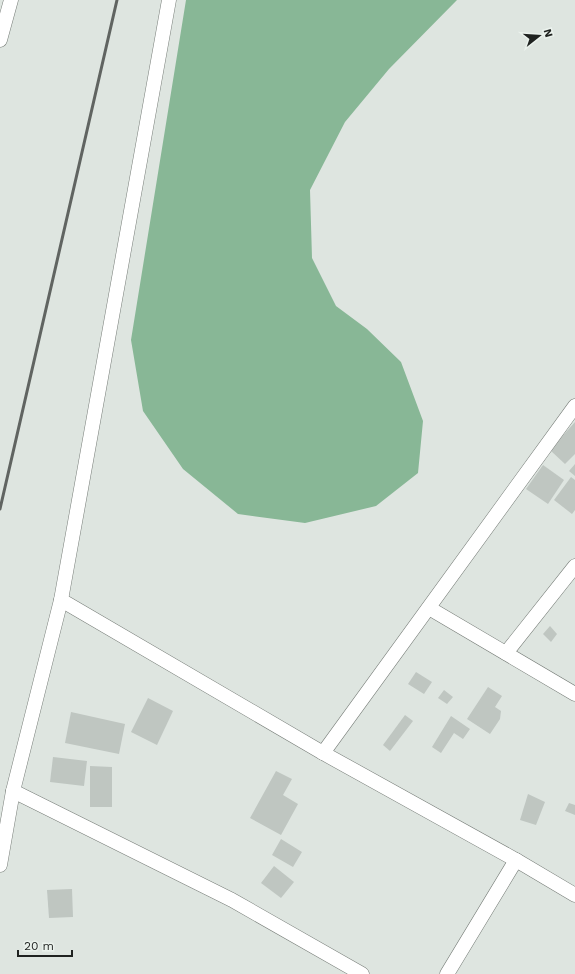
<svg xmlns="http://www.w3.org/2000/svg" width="575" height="974" font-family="'Work Sans',sans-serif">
<rect width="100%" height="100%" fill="#dee5e0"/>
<polygon fill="#88b796" points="186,0 457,0 389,69 345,122 310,190 312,258 336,306 367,329 401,362 423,421 418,473 376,506 305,523 238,514 183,469 143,411 131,340"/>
<g fill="#bfc6c1">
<polygon points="575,422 575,454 565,464 550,450"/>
<polygon points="575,464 575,476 569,471"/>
<polygon points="543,465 564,480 548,504 526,489"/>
<polygon points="571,477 575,480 575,510 572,514 554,500"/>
<polygon points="550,626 557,634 551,642 543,634"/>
<polygon points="416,672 432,682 424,694 408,684"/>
<polygon points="488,687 502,696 495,707 501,711 500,719 490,734 467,719"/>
<polygon points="444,690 453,697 447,704 438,698"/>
<polygon points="148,698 173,711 157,745 131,732"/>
<polygon points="71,712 125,724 119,754 65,743"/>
<polygon points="405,715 413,721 390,751 383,745"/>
<polygon points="451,716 470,729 463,739 454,733 441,753 432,747"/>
<polygon points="53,757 87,761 84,786 50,782"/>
<polygon points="90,766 112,767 112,807 90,807"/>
<polygon points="276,771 292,779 283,795 298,804 281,835 250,818"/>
<polygon points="528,794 545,802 536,825 520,820"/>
<polygon points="569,803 575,805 575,815 565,811"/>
<polygon points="281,839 302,852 293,867 272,855"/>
<polygon points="274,866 294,882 281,898 261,883"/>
<polygon points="72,889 73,917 49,918 47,890"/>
</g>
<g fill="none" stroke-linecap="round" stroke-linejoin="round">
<defs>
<g id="minor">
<polyline points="0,40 11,0"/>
<polyline points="61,600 323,753 516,860 575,895"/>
<polyline points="429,608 575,694"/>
<polyline points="506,653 575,566"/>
<polyline points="323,753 575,406"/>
<polyline points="13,791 232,900 362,974"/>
<polyline points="0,865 13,791 61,600 169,0"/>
<polyline points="447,974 516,860"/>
</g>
</defs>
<use href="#minor" stroke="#777d78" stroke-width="15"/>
<use href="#minor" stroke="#fff" stroke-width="14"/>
<polyline stroke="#606461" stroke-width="3" points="0,509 117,0"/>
</g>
<g transform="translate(539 36) rotate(73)" stroke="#ebf2ed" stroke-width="3" paint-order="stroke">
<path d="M0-3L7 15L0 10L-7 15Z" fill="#1f2220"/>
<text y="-6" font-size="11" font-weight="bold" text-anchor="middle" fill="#1f2220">N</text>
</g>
<path d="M18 950v6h54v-6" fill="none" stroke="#1f2220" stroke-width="2"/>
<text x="24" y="950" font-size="12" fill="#1f2220" stroke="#ebf2ed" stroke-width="3" paint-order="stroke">20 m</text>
</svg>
